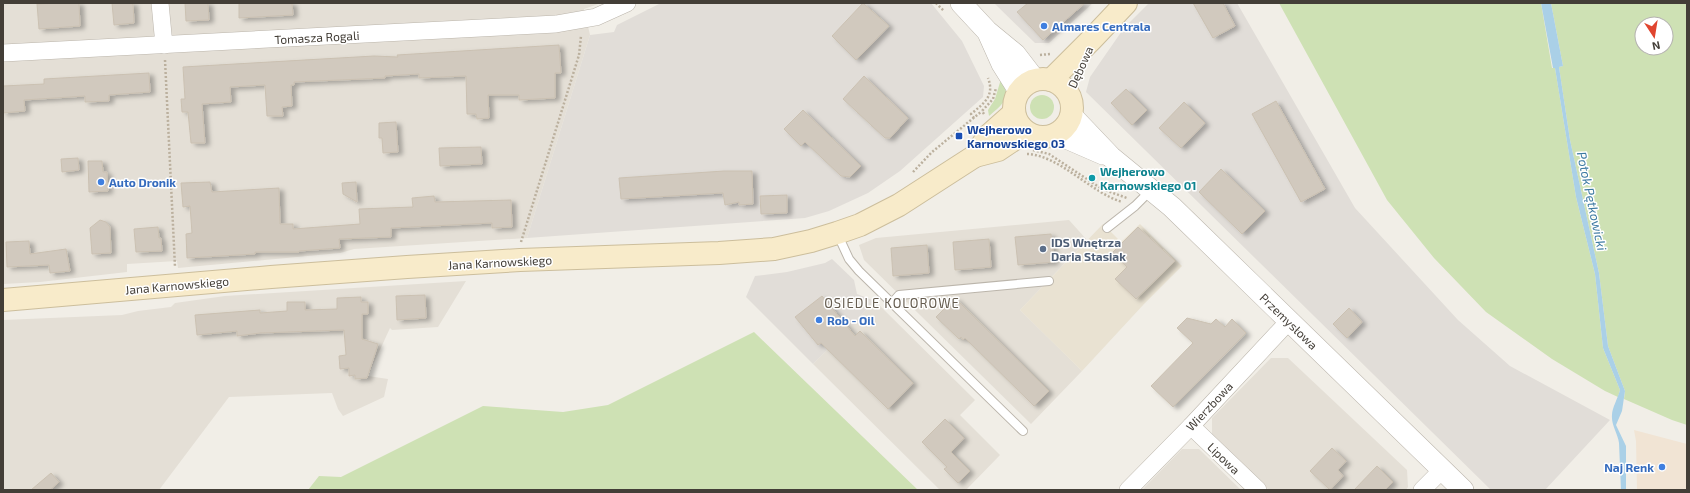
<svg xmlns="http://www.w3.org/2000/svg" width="1690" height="493" font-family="'Exo 2',sans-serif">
<defs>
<filter id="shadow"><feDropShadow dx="4.5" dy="2.5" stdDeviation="2" flood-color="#0004"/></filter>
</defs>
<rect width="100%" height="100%" fill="#f1eee7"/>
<g fill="#e4dfd6">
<polygon points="3,3 601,3 584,9 590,35 527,238 354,249 340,253 178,268 177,261 127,264 127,272 40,282 3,284"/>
<polygon points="1069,220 1087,240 1020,310 1082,371 1031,424 864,260 859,245 876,238"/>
<polygon points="466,281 438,327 392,330 390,328 368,376 388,379 384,397 343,416 338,409 332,393 229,397 159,490 3,490 3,320 122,315 138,311 171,307 175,303 225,296"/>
<polygon points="875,301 975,400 960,415 1000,455 966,490 940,490 813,364"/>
<polygon points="1271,358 1288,358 1407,470 1408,487 1406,490 1269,490 1212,435 1212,418"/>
<polygon points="1182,449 1199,449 1241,490 1142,490"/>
</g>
<polygon fill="#f1e4d4" points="1634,430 1687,444 1687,490 1637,490 1636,441"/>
<g fill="#e1ddd8">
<polygon points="661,3 931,3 962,41 984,86 983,97 900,171 868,193 829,211 805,218 527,238 590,35 614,32 617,25"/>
<polygon points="994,3 1093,3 1049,43 1035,43"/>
<polygon points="1149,3 1237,3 1355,208 1458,320 1510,366 1610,420 1545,490 1491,490 1086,92 1090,77 1124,28"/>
<polygon points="832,259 854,280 857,294 875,301 813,364 746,297 755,276 787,272 825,263"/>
</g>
<polygon fill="#e9e2d2" points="1103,224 1121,242 1140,224 1182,266 1144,304 1082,371 1020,310"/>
<g fill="#cee1b4" fill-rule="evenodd">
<polygon points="1279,3 1541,3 1552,68 1555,68 1576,197 1595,274 1603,348 1620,390 1618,397 1605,391 1552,359 1486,312 1434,258 1387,200"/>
<path d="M1551 3H1687V425L1672 420 1624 399 1625 391 1608 346 1599 273 1570 140 1559 67 1563 66ZM1642 24H1666V48H1642Z"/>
<path d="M1001 79C1012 98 1004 103 989 116L988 110 995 99Z"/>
<circle cx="1042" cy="107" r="12"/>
<polygon points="754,332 918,490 308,490 319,476 341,477 483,406 563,412 608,405"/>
</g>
<path fill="#aad0e7" d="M1541 3H1551L1563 66 1559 67 1570 140 1599 273 1608 346 1625 391 1622 411 1616 425 1626 446V490H1621L1619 443C1618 434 1611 425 1612 415 1612 408 1618 398 1620 390L1603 348 1595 274 1576 197 1555 68H1553Z"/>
<g fill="#d1c9be" stroke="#cbc1b2" filter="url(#shadow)">
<polygon points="59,3 79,3 80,26 39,29 37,4"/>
<polygon points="112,3 133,3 134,23 114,25"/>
<polygon points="185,3 208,3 209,20 186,21"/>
<polygon points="239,3 292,3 293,15 239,18"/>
<polygon points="863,3 889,26 856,60 832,36"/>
<polygon points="1028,3 1085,3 1043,40 1017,12"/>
<polygon points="1193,3 1223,3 1235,26 1213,38"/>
<polygon points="559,45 561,73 555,73 555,98 519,100 519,95 488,95 489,118 477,119 476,114 467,114 466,76 419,78 419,74 385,76 385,78 294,82 294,85 291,85 292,106 282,107 283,116 267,116 265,85 230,87 231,102 202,104 205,143 191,143 188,112 182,112 181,99 185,99 183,67 374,56 398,57 397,55"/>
<polygon points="149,73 150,92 109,95 109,101 85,102 85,96 24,100 25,111 3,113 3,86 44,84 44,79"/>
<polygon points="864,76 908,118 890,138 885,138 843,99"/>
<polygon points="1126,89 1147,110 1132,125 1111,103"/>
<polygon points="1276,101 1325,189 1301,202 1252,114"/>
<polygon points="1184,102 1205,123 1181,148 1159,128"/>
<polygon points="803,110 861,166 850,177 841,176 805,142 801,146 784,129"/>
<polygon points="396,122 398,152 383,153 382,138 379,138 379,123"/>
<polygon points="481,147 482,164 440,166 439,148"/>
<polygon points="78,158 79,170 62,172 61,159"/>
<polygon points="88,161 102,161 103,172 107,172 108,191 89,192"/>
<polygon points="1221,169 1265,211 1242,234 1199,192"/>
<polygon points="724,171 752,171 753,204 739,205 739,202 725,205 723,193 621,199 619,178"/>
<polygon points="210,182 212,192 279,188 280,224 293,224 293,229 360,224 359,209 413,207 412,198 434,196 435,202 511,200 512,227 492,228 492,223 391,228 391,237 339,239 340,248 299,251 299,252 255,252 255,254 187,258 186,234 192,233 190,206 183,207 181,183"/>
<polygon points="356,182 357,202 343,194 342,183"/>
<polygon points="787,195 787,213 761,214 760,196"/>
<polygon points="100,220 106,222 110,227 111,253 92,254 90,228"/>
<polygon points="158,227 159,238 161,238 162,251 136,252 134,229"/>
<polygon points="1138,227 1175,261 1136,299 1115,279 1127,267 1112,253"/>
<polygon points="1051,234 1054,262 1018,265 1015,237"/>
<polygon points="989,239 991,267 955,270 953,242"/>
<polygon points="29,241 30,254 66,249 70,271 50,273 49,265 7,267 6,242"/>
<polygon points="927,245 929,273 893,276 891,248"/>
<polygon points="425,295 426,318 397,320 396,296"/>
<polygon points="822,296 855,336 860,331 913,383 888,409 821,343 818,345 795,317"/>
<polygon points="361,297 361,302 368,302 368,314 362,314 362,339 378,344 367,378 355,379 355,375 349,376 349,368 340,369 339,356 346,355 344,330 260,333 237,336 237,331 197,335 195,315 260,310 260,313 287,311 287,302 305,302 305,310 337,309 337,298"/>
<polygon points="955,298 1049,391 1034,406 965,338 963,340 961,337 959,339 936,317"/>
<polygon points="1349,308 1362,322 1347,338 1333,324"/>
<polygon points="1187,318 1211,324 1216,319 1225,327 1232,319 1246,333 1173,407 1151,386 1193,343 1177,328"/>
<polygon points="945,419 964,438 951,452 970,471 958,483 944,469 947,467 922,442"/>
<polygon points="1332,448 1346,461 1338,470 1343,476 1330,490 1310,471"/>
<polygon points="1377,466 1393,482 1385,490 1354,490"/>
<polygon points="51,473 59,482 50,490 31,490"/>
</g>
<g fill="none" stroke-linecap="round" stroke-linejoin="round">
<defs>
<g id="service">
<polyline points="1107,228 1135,206 1150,191"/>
<polyline points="837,233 849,259 859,271 1023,431"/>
<polyline points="892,303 899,295 1049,281"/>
</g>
<g id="minor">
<polyline points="160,3 164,45"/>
<polyline points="3,53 556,24 596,17 627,3"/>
<polyline points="1191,426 1258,490"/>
<polyline points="1128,490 1191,426 1289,321"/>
<polyline points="1422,490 1442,470"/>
</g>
<g id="tertiary">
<polyline points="961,3 987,31 1015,54 1035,80"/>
<polyline points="989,35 1002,64 1019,91"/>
<polyline points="1071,115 1111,157 1172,207 1463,490"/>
<polyline points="1057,134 1103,154"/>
</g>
<g id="secondary">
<circle cx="1043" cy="108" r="29"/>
<polyline points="1051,80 1092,39 1126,3"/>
<polyline points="975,156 998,150 1025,132"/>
<polyline points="3,300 271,277 407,267 520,260 719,253 774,249 811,241 837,233 860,225 899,205 975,156 988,136 1014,113"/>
</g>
</defs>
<use href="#service" stroke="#bbb5ab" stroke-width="10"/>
<use href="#minor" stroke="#bbb5ab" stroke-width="18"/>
<use href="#tertiary" stroke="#bbb5ab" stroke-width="22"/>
<use href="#secondary" stroke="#ccbe9c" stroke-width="24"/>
<g stroke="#bbb09e" stroke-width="2.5" stroke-dasharray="2 2" stroke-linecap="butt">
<polyline points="936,3 944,11"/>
<polyline points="1040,55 1050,54"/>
<polyline points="165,60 175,267"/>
<polyline points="984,114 982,111 993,99 996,88"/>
<path d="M974 118 971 114C984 103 995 96 988 78"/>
<polyline points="1033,150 1049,154 1102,189 1127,198"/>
<path d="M1027 154C1059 155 1090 192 1122 202"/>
<polyline points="913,172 932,152 982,111"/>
<polyline points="521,242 579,55 581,36"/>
</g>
<use href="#service" stroke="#fff" stroke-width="8"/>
<use href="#minor" stroke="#fff" stroke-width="17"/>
<use href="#tertiary" stroke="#fff" stroke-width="21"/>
<use href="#secondary" stroke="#f8ebca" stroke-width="22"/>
</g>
<g fill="#3f7fe0" stroke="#fff" stroke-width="1.5">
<circle cx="1044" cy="26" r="4"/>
<circle cx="101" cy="182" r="4"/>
<circle cx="819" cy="320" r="4"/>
<circle cx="1662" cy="467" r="4"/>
</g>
<rect fill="#1a4fb4" stroke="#fff" stroke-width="1.5" x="955" y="132" width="8" height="8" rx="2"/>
<circle fill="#0f9aa8" stroke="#fff" stroke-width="1.5" cx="1092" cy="178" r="4"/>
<circle fill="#5c6f8a" stroke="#fff" stroke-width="1.5" cx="1043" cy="249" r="4"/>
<g text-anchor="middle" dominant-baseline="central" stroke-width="3" stroke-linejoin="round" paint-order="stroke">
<g font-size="12" font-weight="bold" fill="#366cbe" stroke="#fff" text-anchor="start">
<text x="1052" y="26">Almares Centrala</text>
<text x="109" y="182">Auto Dronik</text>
<text x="827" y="320">Rob - Oil</text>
<text x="1654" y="467" text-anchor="end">Naj Renk</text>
</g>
<g font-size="12" fill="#433e37" stroke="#fff">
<text transform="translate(317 37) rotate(-3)">Tomasza Rogali</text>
<text transform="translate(1080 67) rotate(-66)">Dębowa</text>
<text transform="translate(500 262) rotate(-3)">Jana Karnowskiego</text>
<text transform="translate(177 285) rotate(-5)">Jana Karnowskiego</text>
<text transform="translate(1289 321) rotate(44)">Przemysłowa</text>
<text transform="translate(1209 406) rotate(-47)">Wierzbowa</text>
<text transform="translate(1224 458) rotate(44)">Lipowa</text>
</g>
<g font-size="12" font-weight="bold" fill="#164399" stroke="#fff" text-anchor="start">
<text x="967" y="129">Wejherowo<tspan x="967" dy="14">Karnowskiego 03</tspan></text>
</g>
<g font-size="12" font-weight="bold" fill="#0d838f" stroke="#fff" text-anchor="start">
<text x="1100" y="171">Wejherowo<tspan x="1100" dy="14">Karnowskiego 01</tspan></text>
</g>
<g font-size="12" font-weight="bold" fill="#4e5e75" stroke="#fff" text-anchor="start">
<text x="1051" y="242">IDS Wnętrza<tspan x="1051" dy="14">Daria Stasiak</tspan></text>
</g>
<g font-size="13" font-style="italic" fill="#3d7aa2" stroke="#fff">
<text transform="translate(1592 201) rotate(78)">Potok Pętkowicki</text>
</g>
<g font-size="13" letter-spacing="1" fill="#655c4f" stroke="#fff">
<text x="892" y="303">OSIEDLE KOLOROWE</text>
</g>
</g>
<rect width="1690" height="493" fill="none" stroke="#433e37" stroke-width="8"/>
<g transform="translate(1654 36) rotate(168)"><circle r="19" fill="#ffffff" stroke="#b4b2af"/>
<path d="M0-3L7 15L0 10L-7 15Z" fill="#e0452f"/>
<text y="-6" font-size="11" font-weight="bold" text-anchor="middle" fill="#433e37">N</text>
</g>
</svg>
